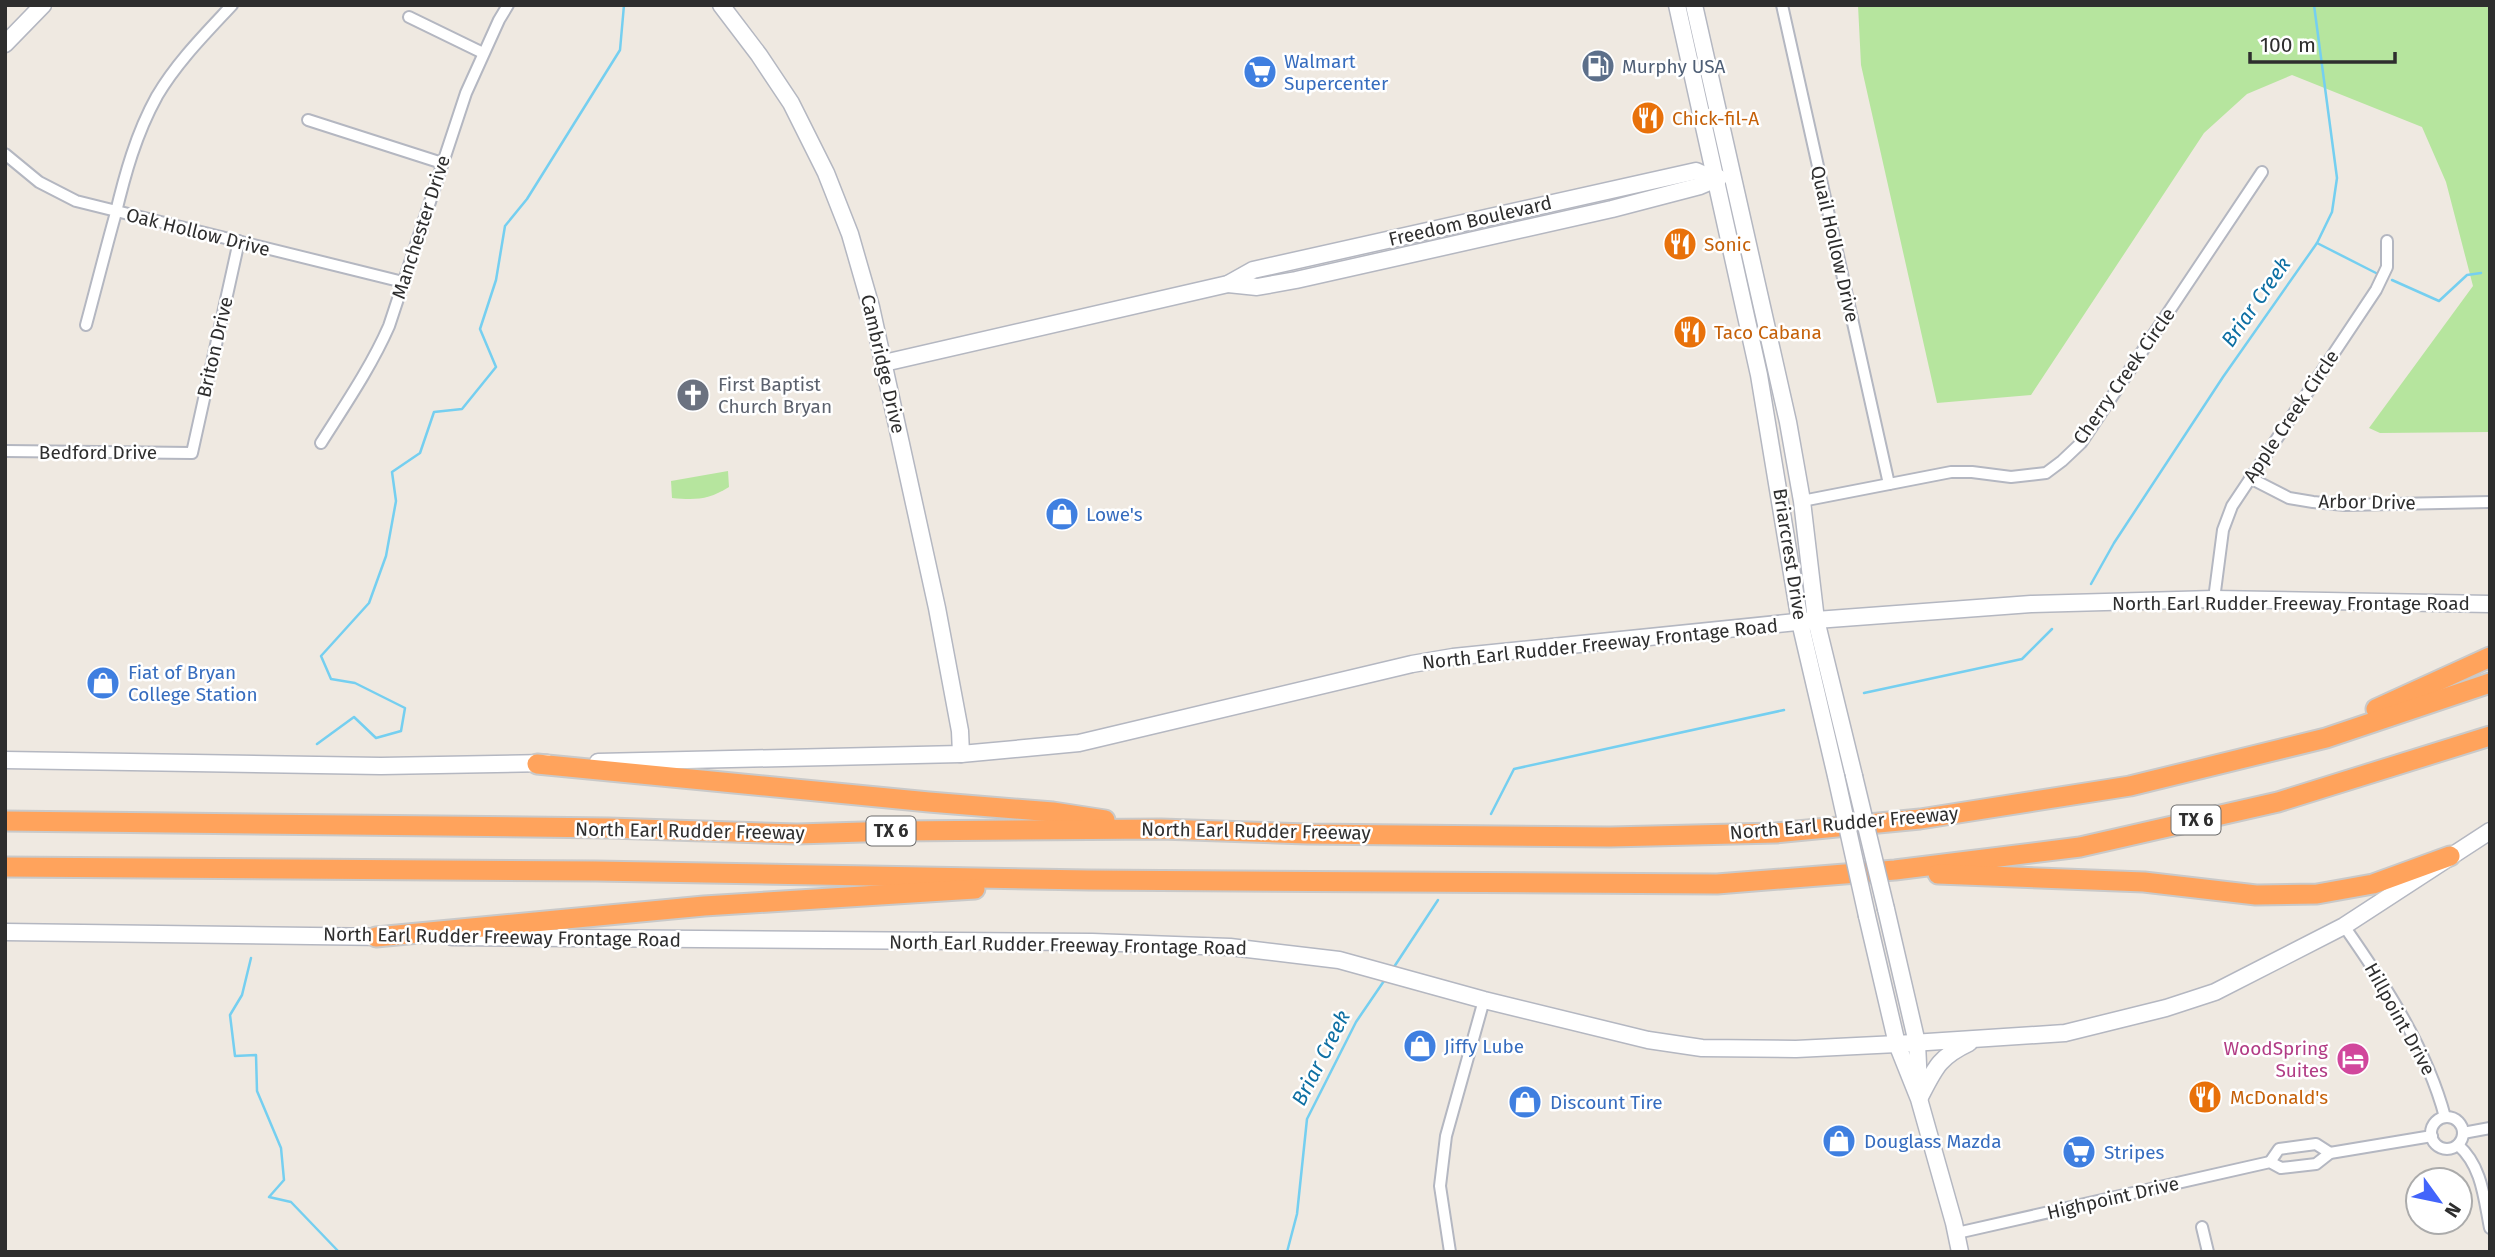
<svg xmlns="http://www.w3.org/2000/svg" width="2495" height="1257" font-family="'Fira Sans',sans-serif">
<rect width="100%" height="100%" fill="#efe9e1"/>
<g fill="#b6e59e">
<polygon points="1858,5 2490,5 2490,432 2380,433 2369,428 2473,286 2446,182 2422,127 2292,75 2247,94 2204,133 2031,395 1937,403 1861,65"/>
<path d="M728 471 729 487C708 500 696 500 672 498L671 481Z"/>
</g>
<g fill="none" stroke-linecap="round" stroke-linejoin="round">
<g stroke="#75cff0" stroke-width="2.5">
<polyline points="2317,243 2376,273"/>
<polyline points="2489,271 2490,271"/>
<polyline points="2392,280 2439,301 2467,275 2481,273"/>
<polyline points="2091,584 2114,543 2223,377 2317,243 2332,212 2337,178 2314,5"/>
<polyline points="1864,693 2022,659 2052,629"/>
<polyline points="317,744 354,717 376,738 401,731 405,708 355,683 331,679 321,656 369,603 386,556 396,501 392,472 420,453 434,412 462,409 496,367 480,329 496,280 505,226 527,199 620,50 624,5"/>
<polyline points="1491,814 1514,769 1784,710"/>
<polyline points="251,958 242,995 230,1015 235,1056 256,1055 257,1091 281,1148 284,1180 269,1197 291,1202 339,1252"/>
<polyline points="1392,970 1438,900"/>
<polyline points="1287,1252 1297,1214 1307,1119 1356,1022 1386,978"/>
</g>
<defs>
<g id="street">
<polyline points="1782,5 1889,484"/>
<polyline points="409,17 483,53"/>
<polyline points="308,120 442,163"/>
<polyline points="5,154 39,182 76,201 403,282"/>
<path d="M86 325C96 288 105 252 115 216 125 174 136 134 157 96 177 62 205 34 232 5"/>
<path d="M321 443C345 405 371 367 389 326L466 93 499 20 508 5"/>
<polyline points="5,451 192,453 239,241"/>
<polyline points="2250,478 2289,498 2313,502 2345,505 2490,502"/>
<polyline points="1802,501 1951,472 1972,472 2011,477 2046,473 2062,461 2081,443 2262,172"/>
<polyline points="2214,599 2223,530 2232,506 2376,290 2387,267 2387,241"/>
<path d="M2344 926C2384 983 2427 1049 2445 1117"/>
<circle cx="2447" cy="1133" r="16"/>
<polyline points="2463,1133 2490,1128"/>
<path d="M2458 1145C2482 1166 2484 1198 2490 1228"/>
<polyline points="2270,1162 2279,1149 2316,1144 2330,1153"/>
<polyline points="2202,1227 2208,1252"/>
<polyline points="1957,1233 2270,1162 2281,1168 2316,1164 2330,1153 2432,1136"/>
<polyline points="1450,1252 1440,1186 1446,1136 1484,1000"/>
</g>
<g id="secondary">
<polyline points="721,5 759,55 791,103 826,173 850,234 871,307 937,608 960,731 961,754"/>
<polyline points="1677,5 1759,375 1800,622 1836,776"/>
<polyline points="1694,5 1788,422 1802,501 1816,620 1854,776"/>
<polyline points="5,44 43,5"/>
<polyline points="1228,284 1257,287 1296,280 1612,209 1700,186 1719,178"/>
<polyline points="884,363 1228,284 1253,270 1696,171 1714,179"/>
<polyline points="5,760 381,766 547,763"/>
<polyline points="598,762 961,754 1079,743 1412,664 1453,657 1816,620 2031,604 2214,599 2490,604"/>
<polyline points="1886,909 1917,1043 1919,1086"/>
<polyline points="1867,916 1897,1044 1919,1099 1954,1223 1960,1252"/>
<polyline points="5,932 388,937"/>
<polyline points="452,937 1092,942 1230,947 1339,960 1484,1000 1648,1040 1702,1048 1796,1049 1897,1044 2065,1033 2166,1008 2215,992 2344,926 2490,831"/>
<path d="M1920 1097C1935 1068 1939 1057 1969 1043"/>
</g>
<g id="highway">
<polyline points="2376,709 2490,657"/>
<polyline points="537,764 929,802 1053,812 1105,820"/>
<polyline points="5,821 609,828 797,834 896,831 1161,829 1307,834 1610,837 1776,833 1920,819 2130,786 2326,738 2490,683"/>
<polyline points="5,867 596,871 1088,880 1717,884 1895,870 2080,847 2278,802 2490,736"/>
<polyline points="1938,874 2144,882 2256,895 2317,894 2373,884 2450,856"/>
<polyline points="376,937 704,906 975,889"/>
</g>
</defs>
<use href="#street" stroke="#b4b7c1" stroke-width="14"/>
<use href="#secondary" stroke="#b4b7c1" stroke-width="19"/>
<use href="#highway" stroke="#c9c9c9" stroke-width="23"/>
<use href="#street" stroke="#fff" stroke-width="10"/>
<use href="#secondary" stroke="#fff" stroke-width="16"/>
<use href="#highway" stroke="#ffa35c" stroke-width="19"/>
<defs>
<g id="secondary-bridge">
<polyline points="1836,776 1867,916"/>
<polyline points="1854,776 1886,909"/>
</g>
</defs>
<use href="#secondary-bridge" stroke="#b4b7c1" stroke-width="19" stroke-linecap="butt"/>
<use href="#secondary-bridge" stroke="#fff" stroke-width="16"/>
</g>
<defs>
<symbol id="fuel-disc" viewBox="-11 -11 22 22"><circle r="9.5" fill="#5c6f8a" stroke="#fff"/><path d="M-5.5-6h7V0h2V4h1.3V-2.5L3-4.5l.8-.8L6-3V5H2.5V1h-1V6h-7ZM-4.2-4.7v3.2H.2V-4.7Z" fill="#fff"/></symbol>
<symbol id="supermarket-disc" viewBox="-11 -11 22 22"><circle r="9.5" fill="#3f7fe0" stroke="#fff"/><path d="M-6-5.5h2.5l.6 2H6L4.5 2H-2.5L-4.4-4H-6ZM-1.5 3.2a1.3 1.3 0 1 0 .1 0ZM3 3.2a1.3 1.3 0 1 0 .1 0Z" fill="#fff"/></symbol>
<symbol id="restaurant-disc" viewBox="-11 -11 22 22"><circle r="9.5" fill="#e8710a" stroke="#fff"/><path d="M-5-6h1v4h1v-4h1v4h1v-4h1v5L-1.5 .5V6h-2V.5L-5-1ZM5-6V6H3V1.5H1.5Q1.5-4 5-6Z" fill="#fff"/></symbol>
<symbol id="church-disc" viewBox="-11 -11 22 22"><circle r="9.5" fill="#6b7280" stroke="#fff"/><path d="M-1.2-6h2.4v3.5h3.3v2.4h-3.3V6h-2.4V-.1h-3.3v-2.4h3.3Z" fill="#fff"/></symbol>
<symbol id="shop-disc" viewBox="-11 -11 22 22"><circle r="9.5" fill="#3f7fe0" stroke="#fff"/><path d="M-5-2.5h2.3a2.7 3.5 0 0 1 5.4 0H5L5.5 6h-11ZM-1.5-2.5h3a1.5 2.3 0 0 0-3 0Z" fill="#fff"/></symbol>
<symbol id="hotel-disc" viewBox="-11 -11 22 22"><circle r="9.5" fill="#d1479c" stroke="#fff"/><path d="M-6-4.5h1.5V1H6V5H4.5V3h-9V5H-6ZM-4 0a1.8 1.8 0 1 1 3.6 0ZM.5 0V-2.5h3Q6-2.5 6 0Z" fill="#fff"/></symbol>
</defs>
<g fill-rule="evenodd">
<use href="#fuel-disc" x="1579" y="47" width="38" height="38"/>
<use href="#supermarket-disc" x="1241" y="53" width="38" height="38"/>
<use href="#restaurant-disc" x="1629" y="99" width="38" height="38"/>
<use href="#restaurant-disc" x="1661" y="225" width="38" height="38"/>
<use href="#restaurant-disc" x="1671" y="313" width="38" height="38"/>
<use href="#church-disc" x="674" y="376" width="38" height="38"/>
<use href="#shop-disc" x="1043" y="495" width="38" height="38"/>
<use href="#shop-disc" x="84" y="664" width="38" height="38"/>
<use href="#shop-disc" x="1401" y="1027" width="38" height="38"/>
<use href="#hotel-disc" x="2334" y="1040" width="38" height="38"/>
<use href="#restaurant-disc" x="2186" y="1078" width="38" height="38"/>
<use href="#shop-disc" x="1506" y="1083" width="38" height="38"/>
<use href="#shop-disc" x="1820" y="1122" width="38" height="38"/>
<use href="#supermarket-disc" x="2060" y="1133" width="38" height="38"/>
</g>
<g text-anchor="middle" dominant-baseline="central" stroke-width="5" stroke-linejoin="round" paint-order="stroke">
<g fill="#fff" stroke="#6d6d6d" stroke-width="2">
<rect x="2171.5" y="805.5" width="49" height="29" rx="5"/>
<rect x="866.5" y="816.5" width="49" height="29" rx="5"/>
</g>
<g font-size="18" font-weight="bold" fill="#2e2e2e">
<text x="2196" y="820">TX 6</text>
<text x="891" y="831">TX 6</text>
</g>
<g font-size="19" fill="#366cbe" stroke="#fff" text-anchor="start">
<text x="1284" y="61">Walmart<tspan x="1284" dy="22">Supercenter</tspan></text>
<text x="1086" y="514">Lowe's</text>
<text x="128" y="672">Fiat of Bryan<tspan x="128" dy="22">College Station</tspan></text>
<text x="1444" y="1046">Jiffy Lube</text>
<text x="1550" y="1102">Discount Tire</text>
<text x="1864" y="1141">Douglass Mazda</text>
<text x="2104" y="1152">Stripes</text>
</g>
<g font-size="19" fill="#4e5e75" stroke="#fff" text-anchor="start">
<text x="1622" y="66">Murphy USA</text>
</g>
<g font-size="19" fill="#c56008" stroke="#fff" text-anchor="start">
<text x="1672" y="118">Chick-fil-A</text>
<text x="1704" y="244">Sonic</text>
<text x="1714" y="332">Taco Cabana</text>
<text x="2230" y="1097">McDonald's</text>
</g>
<g font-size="19" fill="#2e2e2e" stroke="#fff">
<text transform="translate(1470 221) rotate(-13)">Freedom Boulevard</text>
<text transform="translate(421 227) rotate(-72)">Manchester Drive</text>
<text transform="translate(198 232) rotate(14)">Oak Hollow Drive</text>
<text transform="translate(1835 244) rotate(77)">Quail Hollow Drive</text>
<text transform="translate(215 347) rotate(-77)">Briton Drive</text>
<text transform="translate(883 364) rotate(77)">Cambridge Drive</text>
<text transform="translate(2124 376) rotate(-55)">Cherry Creek Circle</text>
<text transform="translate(2291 416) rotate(-56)">Apple Creek Circle</text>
<text x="98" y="452">Bedford Drive</text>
<text transform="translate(2367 502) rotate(1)">Arbor Drive</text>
<text transform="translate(1790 554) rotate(81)">Briarcrest Drive</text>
<text x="2291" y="603">North Earl Rudder Freeway Frontage Road</text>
<text transform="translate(1600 644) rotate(-6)">North Earl Rudder Freeway Frontage Road</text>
<text transform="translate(1844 823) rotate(-5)">North Earl Rudder Freeway</text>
<text transform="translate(690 831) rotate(1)">North Earl Rudder Freeway</text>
<text transform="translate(1256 831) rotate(1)">North Earl Rudder Freeway</text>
<text transform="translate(502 937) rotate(1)">North Earl Rudder Freeway Frontage Road</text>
<text transform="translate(1068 945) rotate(1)">North Earl Rudder Freeway Frontage Road</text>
<text transform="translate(2400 1019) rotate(61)">Hillpoint Drive</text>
<text transform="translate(2113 1198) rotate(-13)">Highpoint Drive</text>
</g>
<g font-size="19" fill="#5b616d" stroke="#fff" text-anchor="start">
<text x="718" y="384">First Baptist<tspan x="718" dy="22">Church Bryan</tspan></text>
</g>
<g font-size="19" fill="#b23c85" stroke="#fff" text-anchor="end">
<text x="2328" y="1048">WoodSpring<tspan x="2328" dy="22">Suites</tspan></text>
</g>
<g font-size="21" font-style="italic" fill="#0d6fa3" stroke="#fff">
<text transform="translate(2256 302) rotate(-55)">Briar Creek</text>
<text transform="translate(1321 1058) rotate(-63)">Briar Creek</text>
</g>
</g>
<rect width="2495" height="1257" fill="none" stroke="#2e2e2e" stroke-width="14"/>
<g transform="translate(2439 1201) rotate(123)"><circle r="33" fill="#ffffff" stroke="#ababab" stroke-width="2"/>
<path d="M0-5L12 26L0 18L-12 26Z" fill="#4264fb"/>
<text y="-10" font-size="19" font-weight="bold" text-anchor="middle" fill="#2e2e2e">N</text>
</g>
<path d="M2250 52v10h145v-10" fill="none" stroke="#2e2e2e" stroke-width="3.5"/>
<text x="2260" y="52" font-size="21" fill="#2e2e2e" stroke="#ffffff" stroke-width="5" paint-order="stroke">100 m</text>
</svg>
